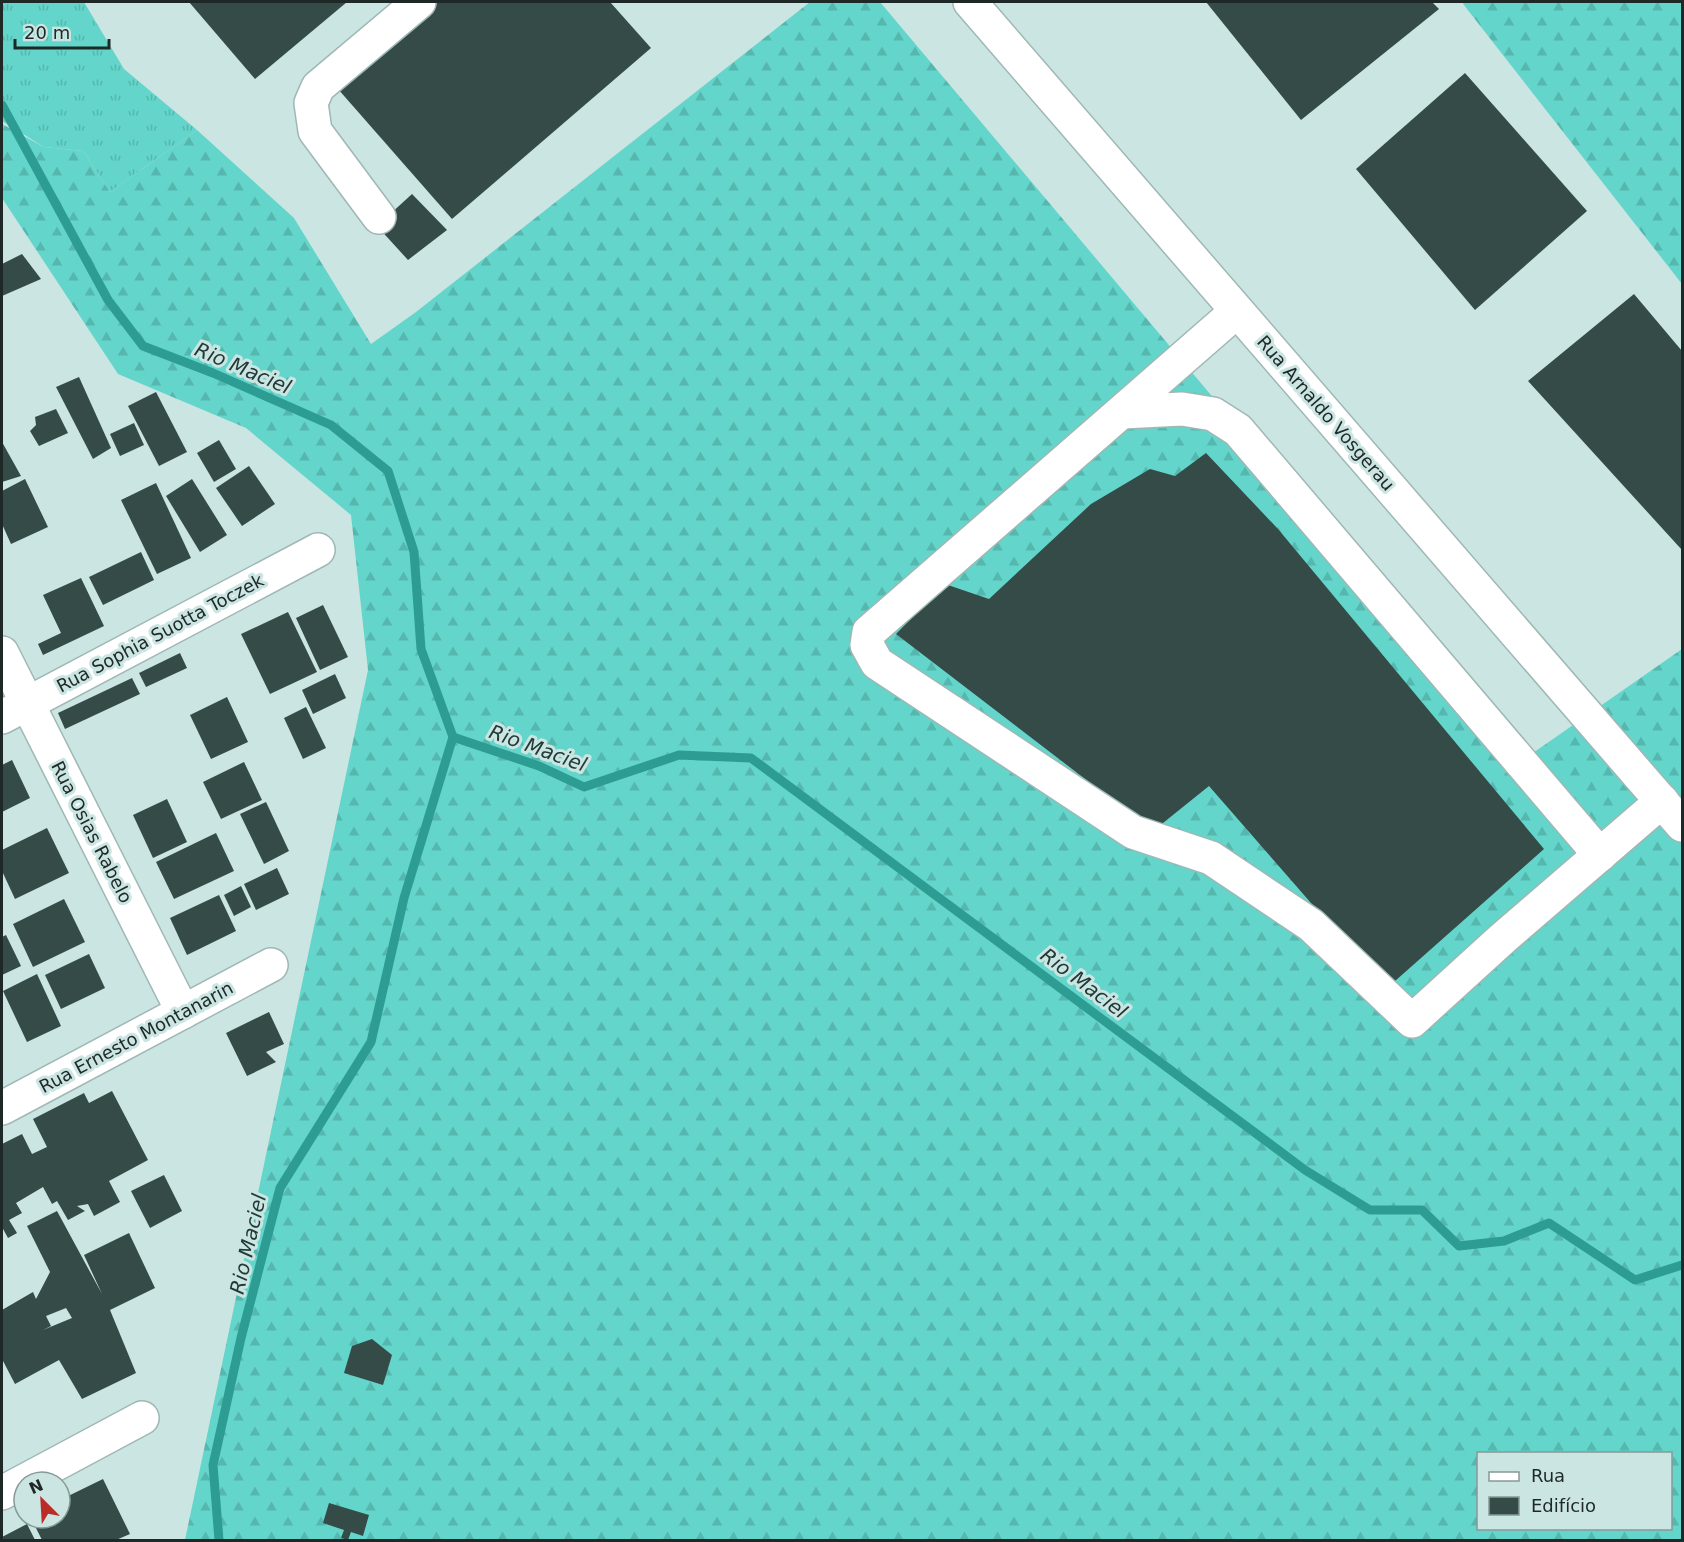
<svg xmlns="http://www.w3.org/2000/svg" width="1684" height="1542" font-family="'DejaVu Sans',sans-serif">
<defs>
<pattern id="grass-tufts" width="24" height="20" patternUnits="userSpaceOnUse" patternTransform="scale(1.5)"><rect width="24" height="20" fill="#63d5ca"/><path d="M3 7l-1-3M5 7V3M7 7l1-3M15 17l-1-3M17 17v-4M19 17l1-3" fill="none" stroke="#56b7ae"/></pattern>
<pattern id="forest-firs" width="22" height="20" patternUnits="userSpaceOnUse" patternTransform="scale(1.5)"><rect width="22" height="20" fill="#63d5ca"/><path d="M5 1l3.5 6h-7zM16 11l3.5 6h-7z" fill="#56b7ae"/></pattern>
</defs>
<rect width="100%" height="100%" fill="#cbe5e2"/>
<polygon fill="url(#grass-tufts)" points="2,2 84,2 124,69 197,130 110,192 83,151 44,147 2,121"/>
<g fill="url(#forest-firs)" fill-rule="evenodd">
<path d="M810 2H880L1520 762 1682 649V1540H185L368 670 351 515 246 428 118 374 2 198V124L44 147 83 151 110 192 197 130 294 218 371 344 416 312ZM1478 1454H1670V1528H1478Z"/>
<polygon points="1462,2 1682,2 1682,284 1467,9"/>
</g>
<g fill="none" stroke-linecap="round" stroke-linejoin="round">
<g stroke="#2d9d94" stroke-width="9">
<polyline points="2,105 108,300 143,346 213,373 331,425 388,471 414,552 421,649 453,737 404,898 371,1042 280,1188 241,1338 213,1465 219,1540"/>
<polyline points="453,737 539,766 584,787 679,755 751,758 1305,1170 1370,1210 1422,1210 1459,1246 1504,1241 1549,1223 1635,1280 1682,1265"/>
</g>
</g>
<g fill="#344b48" fill-rule="evenodd">
<polygon points="189,2 347,2 255,79"/>
<polygon points="438,2 610,2 651,48 452,219 338,89"/>
<polygon points="1206,2 1432,2 1439,9 1301,120"/>
<polygon points="1465,73 1587,211 1475,310 1356,169"/>
<polygon points="412,194 447,230 408,260 377,226"/>
<polygon points="22,254 41,279 2,296 2,264"/>
<polygon points="1634,294 1682,351 1682,550 1528,381"/>
<polygon points="79,377 111,448 93,459 56,387"/>
<polygon points="156,392 187,452 159,466 128,406"/>
<polygon points="56,409 68,433 39,446 30,431 36,425 35,417"/>
<polygon points="134,423 144,445 120,456 110,434"/>
<polygon points="219,440 236,469 214,482 197,453"/>
<polygon points="2,442 21,476 2,482"/>
<polygon points="1206,453 1278,529 1544,849 1386,989 1209,786 1153,831 896,634 945,584 989,599 1091,504 1150,469 1175,476"/>
<polygon points="249,466 275,504 242,526 216,488"/>
<polygon points="25,479 48,527 11,544 2,524 2,491"/>
<polygon points="192,479 227,535 200,552 166,496"/>
<polygon points="156,483 191,558 157,574 121,500"/>
<polygon points="141,552 154,580 103,605 89,577"/>
<polygon points="81,578 104,626 43,655 38,644 61,633 43,595"/>
<polygon points="323,605 348,657 320,670 296,618"/>
<polygon points="288,612 317,672 270,694 241,634"/>
<polygon points="180,653 187,668 146,687 139,673"/>
<polygon points="335,674 346,698 313,714 302,690"/>
<polygon points="132,678 140,694 65,729 58,713"/>
<polygon points="227,697 248,742 211,759 190,715"/>
<polygon points="306,707 326,748 303,759 284,718"/>
<polygon points="12,760 30,798 2,812 2,765"/>
<polygon points="244,762 262,800 221,819 203,782"/>
<polygon points="167,799 187,842 153,858 133,815"/>
<polygon points="266,802 289,851 264,864 240,814"/>
<polygon points="47,828 69,873 15,899 2,871 2,850"/>
<polygon points="216,833 234,871 174,899 156,862"/>
<polygon points="277,868 289,894 256,910 244,884"/>
<polygon points="241,886 251,907 234,916 224,895"/>
<polygon points="219,895 236,931 187,955 170,918"/>
<polygon points="64,899 85,942 33,967 13,924"/>
<polygon points="6,935 21,966 2,975 2,937"/>
<polygon points="89,954 105,988 61,1009 45,975"/>
<polygon points="37,974 61,1026 27,1042 3,991"/>
<polygon points="269,1012 284,1044 266,1052 276,1062 247,1076 226,1033"/>
<polygon points="112,1091 148,1160 109,1181 120,1202 94,1216 88,1204 77,1206 85,1211 68,1220 57,1201 52,1204 43,1187 16,1203 22,1213 9,1220 17,1233 8,1238 2,1227 2,1144 22,1134 32,1154 47,1147 33,1119 84,1093 89,1103"/>
<polygon points="164,1175 182,1211 150,1228 131,1191"/>
<path d="M57 1211 102 1294 84 1255 129 1233 155 1288 110 1310 136 1373 82 1399 59 1360 15 1384 2 1359V1310L33 1292 36 1299 50 1272 27 1226ZM66 1308 72 1318 43 1330 51 1326 46 1316Z"/>
<polygon points="372,1339 392,1355 383,1385 344,1373 352,1346"/>
<polygon points="103,1479 130,1534 116,1540 42,1540 31,1518 60,1518 60,1500"/>
<polygon points="329,1503 369,1515 363,1536 351,1532 348,1540 341,1538 344,1530 323,1523"/>
<polygon points="27,1524 35,1540 2,1540 2,1537"/>
</g>
<g fill="none" stroke-linecap="round" stroke-linejoin="round">
<defs>
<g id="minor">
<polyline points="970,2 1682,825"/>
<polyline points="379,217 315,131 311,103 318,87 419,2"/>
<polyline points="1237,311 869,632 867,645 877,663 1133,832 1211,858 1311,925 1412,1021 1502,939 1662,801"/>
<polyline points="1122,412 1182,409 1213,414 1238,430 1600,855"/>
<polyline points="2,653 183,1012"/>
<polyline points="2,717 318,550"/>
<polyline points="2,1108 271,965"/>
<polyline points="2,1493 142,1418"/>
</g>
</defs>
<use href="#minor" stroke="#9fb8b5" stroke-width="36"/>
<use href="#minor" stroke="#fff" stroke-width="33"/>
</g>
<g text-anchor="middle" dominant-baseline="central" stroke-width="6" stroke-linejoin="round" paint-order="stroke">
<g font-size="18" fill="#1e2827" stroke="#cbe5e2">
<text transform="translate(1326 413) rotate(49)">Rua Arnaldo Vosgerau</text>
<text transform="translate(160 633) rotate(-28)">Rua Sophia Suotta Toczek</text>
<text transform="translate(92 832) rotate(63)">Rua Osias Rabelo</text>
<text transform="translate(136 1037) rotate(-28)">Rua Ernesto Montanarin</text>
</g>
<g font-size="20" font-style="italic" fill="#223a37" stroke="#cbe5e2">
<text transform="translate(243 368) rotate(23)">Rio Maciel</text>
<text transform="translate(538 748) rotate(20)">Rio Maciel</text>
<text transform="translate(1084 983) rotate(37)">Rio Maciel</text>
<text transform="translate(248 1244) rotate(-77)">Rio Maciel</text>
</g>
</g>
<rect width="1684" height="1542" fill="none" stroke="#1e2827" stroke-width="6"/>
<rect x="1477" y="1452" width="195" height="78" fill="#cbe5e2" stroke="#869997" stroke-width="1.5"/>
<rect x="1489" y="1472" width="30" height="9" fill="#ffffff" stroke="#869997" stroke-width="1.5"/>
<text x="1531" y="1482" font-size="18" fill="#1e2827">Rua</text>
<rect x="1489" y="1497" width="30" height="18" fill="#344b48" stroke="#869997" stroke-width="1.5"/>
<text x="1531" y="1512" font-size="18" fill="#1e2827">Edifício</text>
<g transform="translate(42 1500) rotate(336)"><circle r="28" fill="#cbe5e2" stroke="#869997" stroke-width="1.5"/>
<path d="M0-4.5L10 22L0 15L-10 22Z" fill="#bb2c29"/>
<text y="-9" font-size="16" font-weight="bold" text-anchor="middle" fill="#1e2827">N</text>
</g>
<path d="M15 39v9h94v-9" fill="none" stroke="#1e2827" stroke-width="3"/>
<text x="24" y="39" font-size="18" fill="#1e2827" stroke="#cbe5e2" stroke-width="4.5" paint-order="stroke">20 m</text>
</svg>
